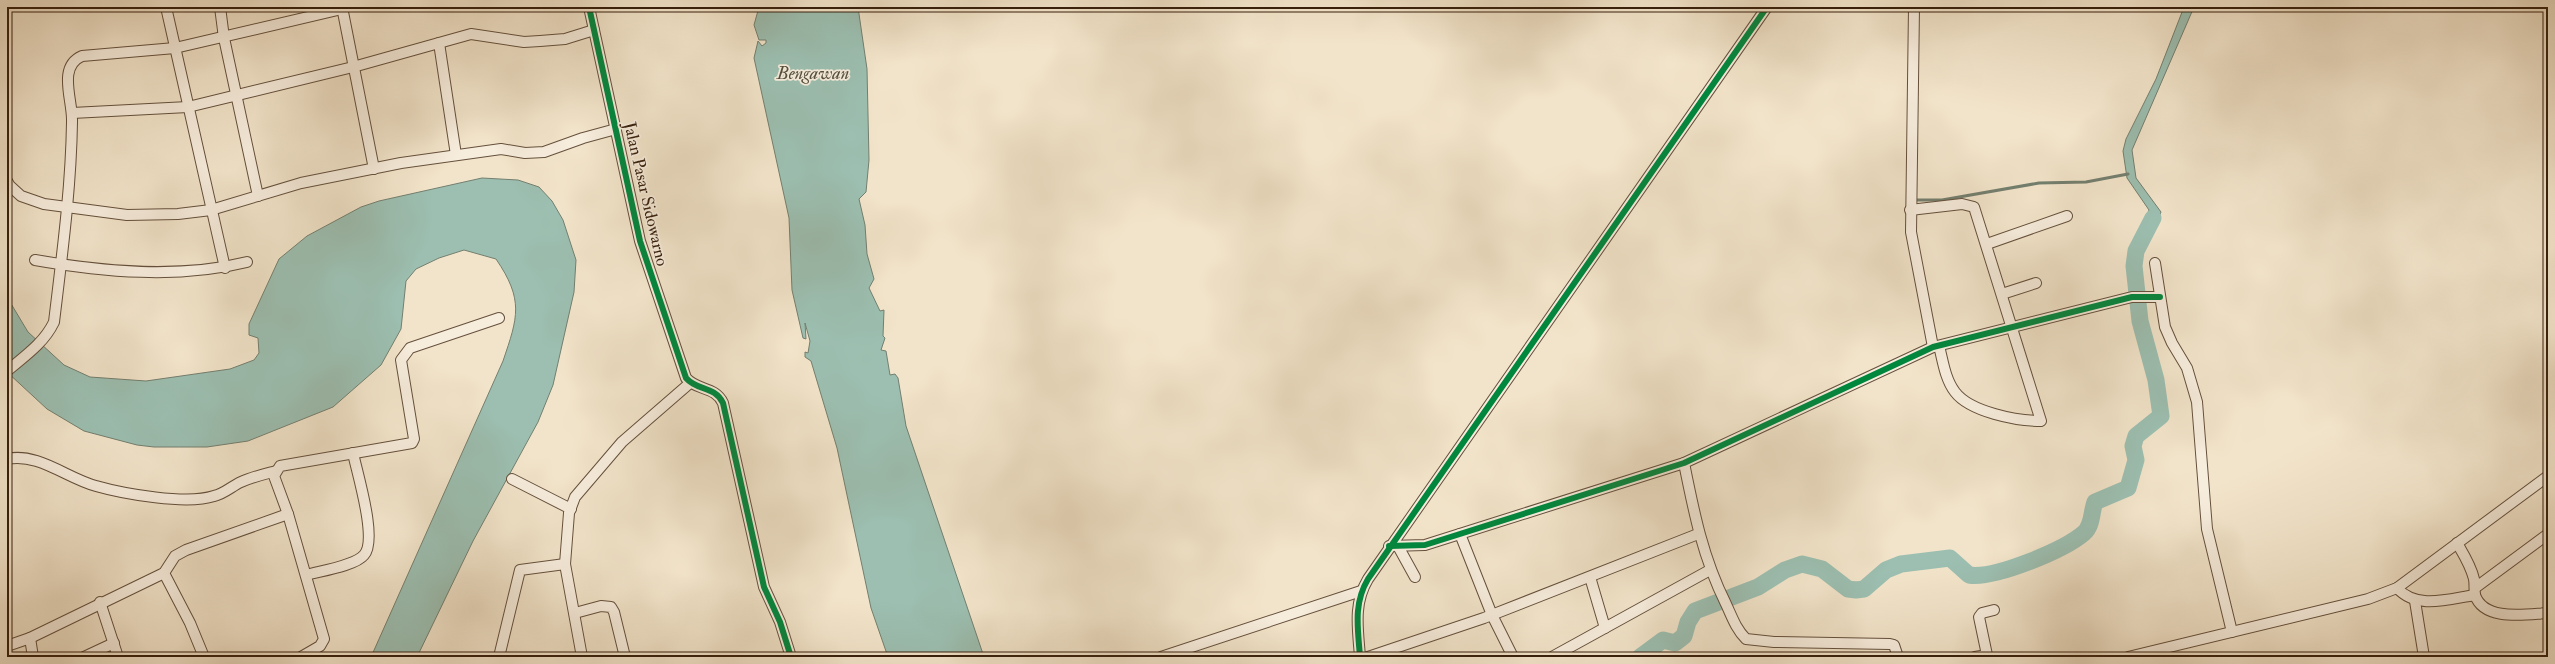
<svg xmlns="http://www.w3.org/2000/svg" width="2555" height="664" font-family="'IM FELL Double Pica',serif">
<rect width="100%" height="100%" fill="#f2e4ca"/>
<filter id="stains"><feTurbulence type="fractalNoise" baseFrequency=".005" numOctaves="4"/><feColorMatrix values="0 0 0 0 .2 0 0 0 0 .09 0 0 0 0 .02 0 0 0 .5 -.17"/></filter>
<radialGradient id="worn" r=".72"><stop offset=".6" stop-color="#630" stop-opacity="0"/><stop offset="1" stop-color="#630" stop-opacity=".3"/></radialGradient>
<g fill="#9cbfb1" stroke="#737f6f">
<polygon points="759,7 858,7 867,69 869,160 866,192 859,199 865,225 867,254 874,279 869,288 880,311 884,310 883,336 885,338 881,350 886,351 890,375 895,374 898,378 906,426 984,657 888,657 871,608 837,448 811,361 805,357 805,352 808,353 810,341 805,323 806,339 803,338 792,290 789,218 754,58 758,41 762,46 766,43 766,40 759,40 754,25"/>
<polygon points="2184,7 2194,7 2132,150 2136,178 2161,212 2149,241 2140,236 2149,210 2127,178 2123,151 2126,139 2156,79"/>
<path d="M482 178 518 180 539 187 552 201 563 220 576 260 574 292 553 385 538 422 473 541 417 657H371L503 361C518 317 524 300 496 259L464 250 439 258 416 269 406 281 401 329 381 365 333 407 248 441 207 447H154L137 445 84 431 47 409 7 372V297L28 332 64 365 90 377 146 381 230 369 254 360 259 353 258 338 249 335V324L279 259 307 236 361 207 379 201Z"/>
</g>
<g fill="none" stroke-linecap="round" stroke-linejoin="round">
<polyline stroke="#737f6f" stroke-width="3" points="1914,200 1942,200 2039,183 2086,182 2128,174"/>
<path stroke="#9cbfb1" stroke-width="17" d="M1640 657 1663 640 1675 643 1684 636 1688 622 1695 611 1758 587 1785 570 1802 564 1822 569 1848 589 1856 590 1864 589 1886 570 1901 564 1950 558 1969 575C1995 579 2064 550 2084 533 2093 525 2091 512 2095 502L2128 488 2136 460 2133 446 2136 436 2161 416 2156 380 2140 321 2134 266 2136 251 2153 218"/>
<defs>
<g id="minor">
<polyline points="166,7 225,268"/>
<polyline points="220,7 224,38 258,196"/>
<polyline points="342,7 374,169"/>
<path d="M589 7 640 241 686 378C697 391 715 386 723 403L764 587 780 622 791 657"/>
<polyline points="1914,7 1911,232 1933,347"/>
<polyline points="439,43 456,155"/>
<polyline points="72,113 188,107 353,67 471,34 524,42 540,41 565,39 594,30"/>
<polyline points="7,181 10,186 21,196 44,204 127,215 178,214 211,210 301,183 401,163 501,149 525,153 544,152 583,138 616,129"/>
<path d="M1910 210 1962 204 1974 207 2041 421C2017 421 1970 412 1955 392 1945 379 1943 361 1939 346"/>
<polyline points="1987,244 2067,216"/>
<path d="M35 260C103 272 179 279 247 262"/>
<polyline points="2155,263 2165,327 2172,343 2187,368 2197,402 2207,529 2232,632"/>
<polyline points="2002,294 2036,283"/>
<path d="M7 371C25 356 44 343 54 322 62 255 71 189 72 122 73 100 57 67 82 56L175 48 342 9"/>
<path d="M7 459C38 452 68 479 96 486 124 494 187 505 214 496 224 494 232 486 241 482 252 477 265 474 276 471"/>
<path d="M1684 463C1694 513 1703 558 1726 604 1732 617 1736 629 1746 639L1774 642 1890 644 1894 645 1898 657"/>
<polyline points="512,479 571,509"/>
<polyline points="1460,534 1492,615 1513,657"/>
<path d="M2457 543C2464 555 2471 566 2474 579 2475 584 2474 590 2475 595 2484 622 2527 614 2548 613"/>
<polyline points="1389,546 1425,545 1684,463 1933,347 2132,297 2160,297"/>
<polyline points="1399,548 1415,577"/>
<polyline points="164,573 190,623 204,657"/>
<path d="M306 575C320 571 355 566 364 555 378 540 357 473 353 453"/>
<polyline points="1590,577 1605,628"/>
<path d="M2397 588C2417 610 2448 599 2475 595"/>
<polyline points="2475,588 2548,534"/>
<polyline points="2415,601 2424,657"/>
<polyline points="100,602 118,657"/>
<polyline points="575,613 601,606 611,607 614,612 625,657"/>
<polyline points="30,638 33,657"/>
<polyline points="7,646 30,638 164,573 175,556 186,550 288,514"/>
<polyline points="1987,655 1979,617 1982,613 1994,610"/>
<polyline points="84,657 114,643"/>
<polyline points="301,657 320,646 324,639 288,514 274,476 280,466 412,443 414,439 401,360 410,348 499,318"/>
<polyline points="499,657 520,570 565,564"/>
<polyline points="582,657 565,564 569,513 575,497 622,442 690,383"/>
<polyline points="1161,657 1361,591"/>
<path d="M1360 657C1358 629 1353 604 1368 579L1767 7"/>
<polyline points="1368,657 1484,618 1698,534"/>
<polyline points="1552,657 1710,570"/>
<polyline points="1975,657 1987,655 1988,657"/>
<polyline points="2128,657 2368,599 2397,588 2548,476"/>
</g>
</defs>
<use href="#minor" stroke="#65503c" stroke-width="12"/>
<use href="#minor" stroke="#f7eddd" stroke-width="10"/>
<defs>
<g id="cycleway">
<path d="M589 7 640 241 686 378C697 391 715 386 723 403L764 587 780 622 791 657"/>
<polyline points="1389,546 1425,545 1684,463 1933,347 2132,297 2160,297"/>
<path d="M1360 657C1358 629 1353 604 1368 579L1767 7"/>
</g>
</defs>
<use href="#cycleway" stroke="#f7eddd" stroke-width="8"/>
<use href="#cycleway" stroke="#00873e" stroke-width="6"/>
</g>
<g text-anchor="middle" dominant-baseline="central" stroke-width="3.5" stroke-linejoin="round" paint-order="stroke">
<g font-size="17" fill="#361f0c" stroke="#f7eddd">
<text transform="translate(646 194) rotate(77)">Jalan Pasar Sidowarno</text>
</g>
<g font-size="18" font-style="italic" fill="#554f3e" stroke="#f7eddd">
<text x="813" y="73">Bengawan</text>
</g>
</g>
<rect width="2555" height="664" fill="none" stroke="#f2e4ca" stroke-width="24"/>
<rect x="8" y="8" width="2539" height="648" fill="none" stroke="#361f0c" stroke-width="2"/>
<rect x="12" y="12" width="2531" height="640" fill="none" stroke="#361f0c"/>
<rect width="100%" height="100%" filter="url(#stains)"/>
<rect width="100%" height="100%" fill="url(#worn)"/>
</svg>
